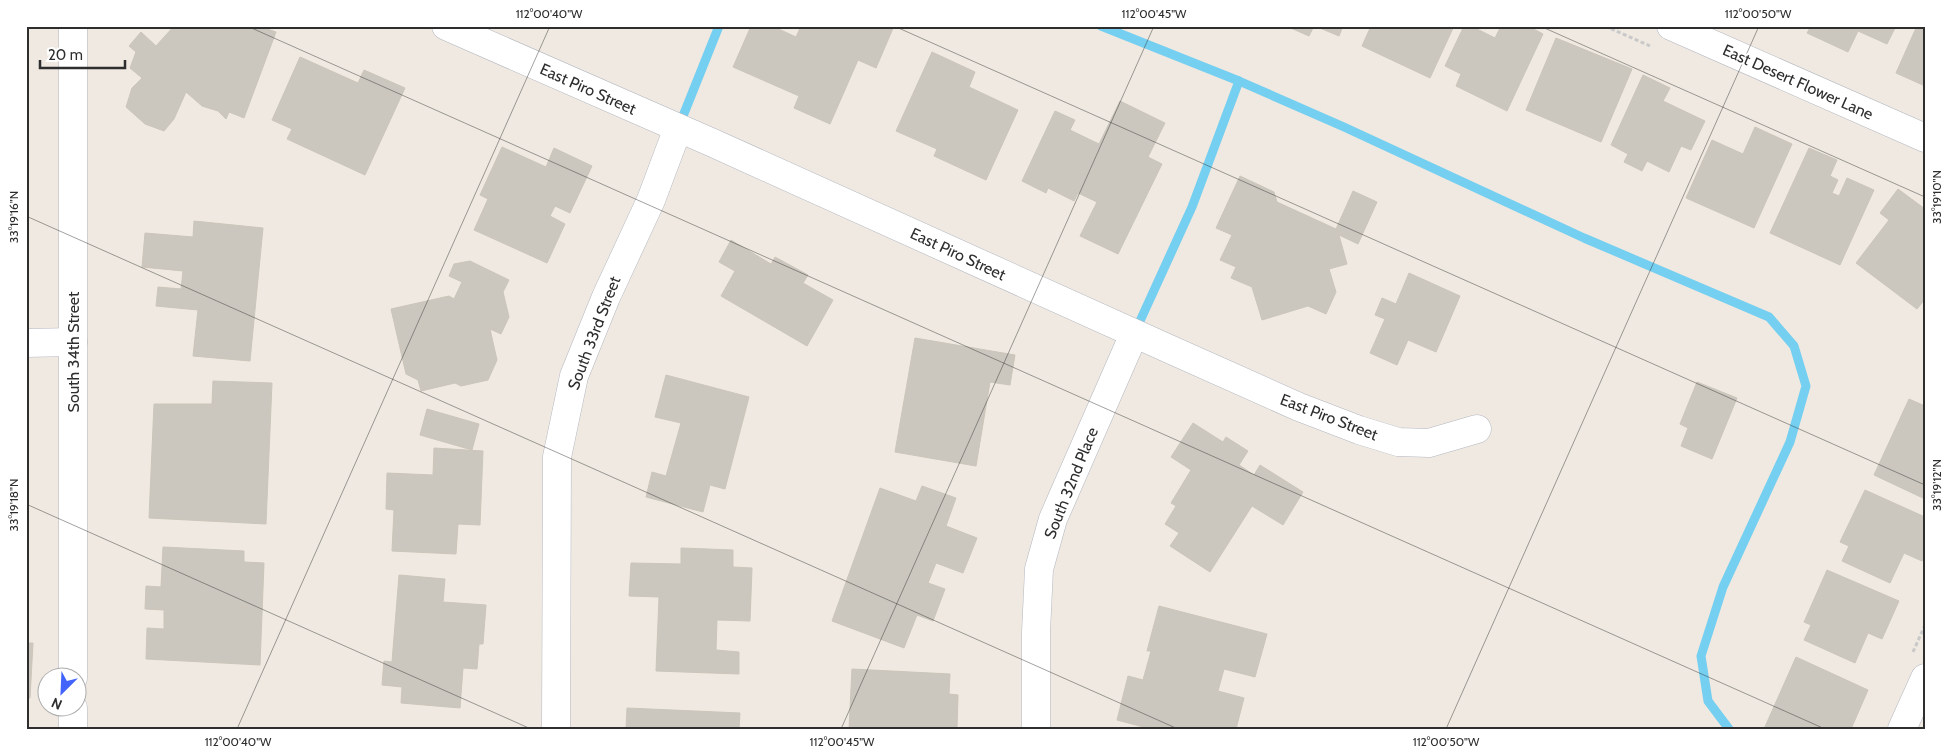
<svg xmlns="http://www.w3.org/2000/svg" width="1951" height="755" font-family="Cabin,sans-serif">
<rect width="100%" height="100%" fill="#efe9e1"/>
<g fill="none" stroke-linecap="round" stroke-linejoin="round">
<g stroke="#75cff0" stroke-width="9">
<polyline points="1101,26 1239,81 1344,127 1584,238 1769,317 1794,346 1806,386 1790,442 1723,587 1701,656 1708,701 1729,729"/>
<polyline points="679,126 719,26"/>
<polyline points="1135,332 1192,207 1239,81"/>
</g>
</g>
<g fill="#cbc7bf" stroke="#cbc5ba">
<polygon points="174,26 259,26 276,32 244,118 229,112 226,119 218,111 202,106 186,92 174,119 164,131 145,124 126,107 132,88 142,78 130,68 136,52 129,46 141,32 156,46"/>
<polygon points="751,26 772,26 796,37 801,26 894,26 876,68 858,60 830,124 794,108 799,96 733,67"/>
<polygon points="1286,26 1314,26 1309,36"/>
<polygon points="1315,26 1343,26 1339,36"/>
<polygon points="1371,26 1454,26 1430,78 1362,46"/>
<polygon points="1464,26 1471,26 1495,38 1501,26 1528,26 1543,34 1507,111 1456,86 1461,74 1445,66"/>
<polygon points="1811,26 1896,26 1887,44 1858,31 1848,52 1807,33"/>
<polygon points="1916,28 1925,30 1925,86 1896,73"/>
<polygon points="1556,38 1632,69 1601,142 1526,110"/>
<polygon points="932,52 975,72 969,87 1018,110 986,180 934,156 937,149 896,131"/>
<polygon points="300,57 358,83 364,70 405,88 365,175 287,139 292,129 272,120"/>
<polygon points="1643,75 1670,88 1663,101 1705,121 1691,150 1681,146 1669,172 1647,161 1642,171 1624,162 1628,154 1611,145"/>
<polygon points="1120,101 1165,123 1148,157 1162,164 1118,254 1080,236 1097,202 1078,193 1074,201 1048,188 1046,193 1022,181 1055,111 1075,120 1070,130 1099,144"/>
<polygon points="1755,127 1792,144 1754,228 1686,198 1712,140 1743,154"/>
<polygon points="502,147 546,167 554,148 592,166 570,213 555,206 550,216 565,224 547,263 474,230 488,199 480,195"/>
<polygon points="1809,148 1837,160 1830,176 1838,180 1832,193 1839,196 1847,178 1874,190 1840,265 1770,233"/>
<polygon points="1240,176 1274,192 1277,202 1336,229 1353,191 1377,202 1358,244 1339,235 1347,264 1329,269 1336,292 1326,314 1308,306 1262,320 1252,287 1231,278 1236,267 1220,260 1232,235 1216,228"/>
<polygon points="1898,189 1925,209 1925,299 1917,309 1856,263 1889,220 1880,213"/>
<polygon points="194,221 263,228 250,361 193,356 198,310 156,306 158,287 181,289 183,271 142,267 145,233 193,237"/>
<polygon points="731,240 771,264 775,257 808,275 803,283 833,300 807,346 721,296 735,271 719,262"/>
<polygon points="470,261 509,280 503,292 509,317 501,334 490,329 497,360 488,380 461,386 455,383 421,391 418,380 406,374 391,309 449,296 454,299 462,282 449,276 454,264"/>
<polygon points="1409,273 1460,296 1436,352 1408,340 1397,365 1370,353 1385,319 1375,315 1382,298 1396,304"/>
<polygon points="915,338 1015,355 1010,385 990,382 976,466 895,452"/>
<polygon points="666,375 749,397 725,489 710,485 703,512 646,497 652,472 666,476 681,423 655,417"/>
<polygon points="213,381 272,383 266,524 149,518 154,404 212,404"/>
<polygon points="1697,382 1737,398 1712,459 1681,446 1688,428 1680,424"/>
<polygon points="1909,399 1925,406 1925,499 1874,475"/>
<polygon points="427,409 479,424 472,450 420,435"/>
<polygon points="1193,423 1223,442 1226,437 1248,451 1239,465 1254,475 1260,465 1303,492 1283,525 1252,506 1210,572 1170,546 1179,533 1165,524 1176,506 1171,503 1191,470 1171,457"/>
<polygon points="434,448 483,451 480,525 458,524 456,554 392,551 394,510 386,509 387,473 433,475"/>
<polygon points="922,486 956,498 946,526 977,538 963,573 936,563 928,583 945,589 933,621 917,615 904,648 832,621 880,488 916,501"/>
<polygon points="1865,490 1925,517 1925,556 1922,561 1904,553 1890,583 1842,561 1849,546 1840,542"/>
<polygon points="163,547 244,551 244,562 264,563 260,665 146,659 147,628 164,629 164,610 145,609 146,586 161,587"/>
<polygon points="681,548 733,550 733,567 752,568 750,621 717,620 716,650 739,652 739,674 656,671 659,597 629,596 631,563 681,564"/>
<polygon points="1827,570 1899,601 1882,639 1868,633 1855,663 1804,640 1811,625 1804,622"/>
<polygon points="399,575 445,579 443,602 486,605 483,644 479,644 477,669 463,668 460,708 401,703 402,687 382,685 384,661 392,662"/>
<polygon points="1159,606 1267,634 1255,677 1224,669 1218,691 1244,698 1236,729 1151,729 1117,720 1128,676 1143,680 1151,651 1147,651"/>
<polygon points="26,643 33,643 30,698 26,698"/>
<polygon points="1796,657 1868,690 1851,729 1764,729"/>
<polygon points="852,669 950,674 949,694 958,695 957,729 849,729"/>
<polygon points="627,708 740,713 739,729 626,729"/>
</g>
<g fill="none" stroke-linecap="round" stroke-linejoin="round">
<defs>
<g id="minor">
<polyline points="73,26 73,678"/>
<polyline points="446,26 713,143 1167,348 1299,407 1359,430 1398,442 1429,443 1477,429"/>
<polyline points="1671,26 1925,138"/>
<polyline points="26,343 73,342"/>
<polyline points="73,708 73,729"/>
<polyline points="556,729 557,457 574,376 606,297 651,200 678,128"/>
<polyline points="1036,729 1036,632 1039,569 1053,519 1134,334"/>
<polyline points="1902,729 1925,678"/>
</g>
</defs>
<use href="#minor" stroke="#b4b7c1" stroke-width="29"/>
<g stroke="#c9c9c9" stroke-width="3" stroke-dasharray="4 2.5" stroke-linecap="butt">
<polyline points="1605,26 1650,46"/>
<polyline points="1913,652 1925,625"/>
</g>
<use href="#minor" stroke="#fff" stroke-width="28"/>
</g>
<path fill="none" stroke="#2e2e2e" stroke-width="1" stroke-opacity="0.45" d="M247 26 1825 729M894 26 1925 485M1540 26 1925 197M26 216 1178 729M26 504 531 729M237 729 550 26M841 729 1154 26M1446 729 1759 26"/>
<g text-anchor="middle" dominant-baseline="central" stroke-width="4" stroke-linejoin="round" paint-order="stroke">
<g font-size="16" fill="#2e2e2e" stroke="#fff">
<text transform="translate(1798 82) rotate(24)">East Desert Flower Lane</text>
<text transform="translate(588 89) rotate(24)">East Piro Street</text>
<text transform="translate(958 254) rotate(25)">East Piro Street</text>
<text transform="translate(594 333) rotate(-69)">South 33rd Street</text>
<text transform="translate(73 352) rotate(-90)">South 34th Street</text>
<text transform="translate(1329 417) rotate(21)">East Piro Street</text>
<text transform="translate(1071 483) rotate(-68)">South 32nd Place</text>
</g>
</g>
<rect width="1951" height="755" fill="none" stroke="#ffffff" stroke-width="55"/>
<g transform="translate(62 692) rotate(204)"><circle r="24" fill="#ffffff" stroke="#ababab"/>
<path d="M0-4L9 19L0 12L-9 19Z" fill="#4264fb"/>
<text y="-8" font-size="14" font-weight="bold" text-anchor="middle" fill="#2e2e2e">N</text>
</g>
<path d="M40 60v8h85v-8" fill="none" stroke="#2e2e2e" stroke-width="2.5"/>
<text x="48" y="60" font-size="15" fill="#2e2e2e" stroke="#ffffff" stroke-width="4" paint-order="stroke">20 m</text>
<rect x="28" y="28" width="1896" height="700" fill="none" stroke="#2e2e2e" stroke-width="2"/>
<g font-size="12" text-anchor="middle" fill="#2e2e2e">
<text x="549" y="18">112°00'40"W</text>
<text x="1154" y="18">112°00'45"W</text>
<text x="1758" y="18">112°00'50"W</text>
<text transform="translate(1937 197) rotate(-90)" y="4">33°19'10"N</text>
<text transform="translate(14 217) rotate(-90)" y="4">33°19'16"N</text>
<text transform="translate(1937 485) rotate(-90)" y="4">33°19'12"N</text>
<text transform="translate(14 505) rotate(-90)" y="4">33°19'18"N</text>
<text x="238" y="746">112°00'40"W</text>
<text x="842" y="746">112°00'45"W</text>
<text x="1446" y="746">112°00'50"W</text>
</g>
</svg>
